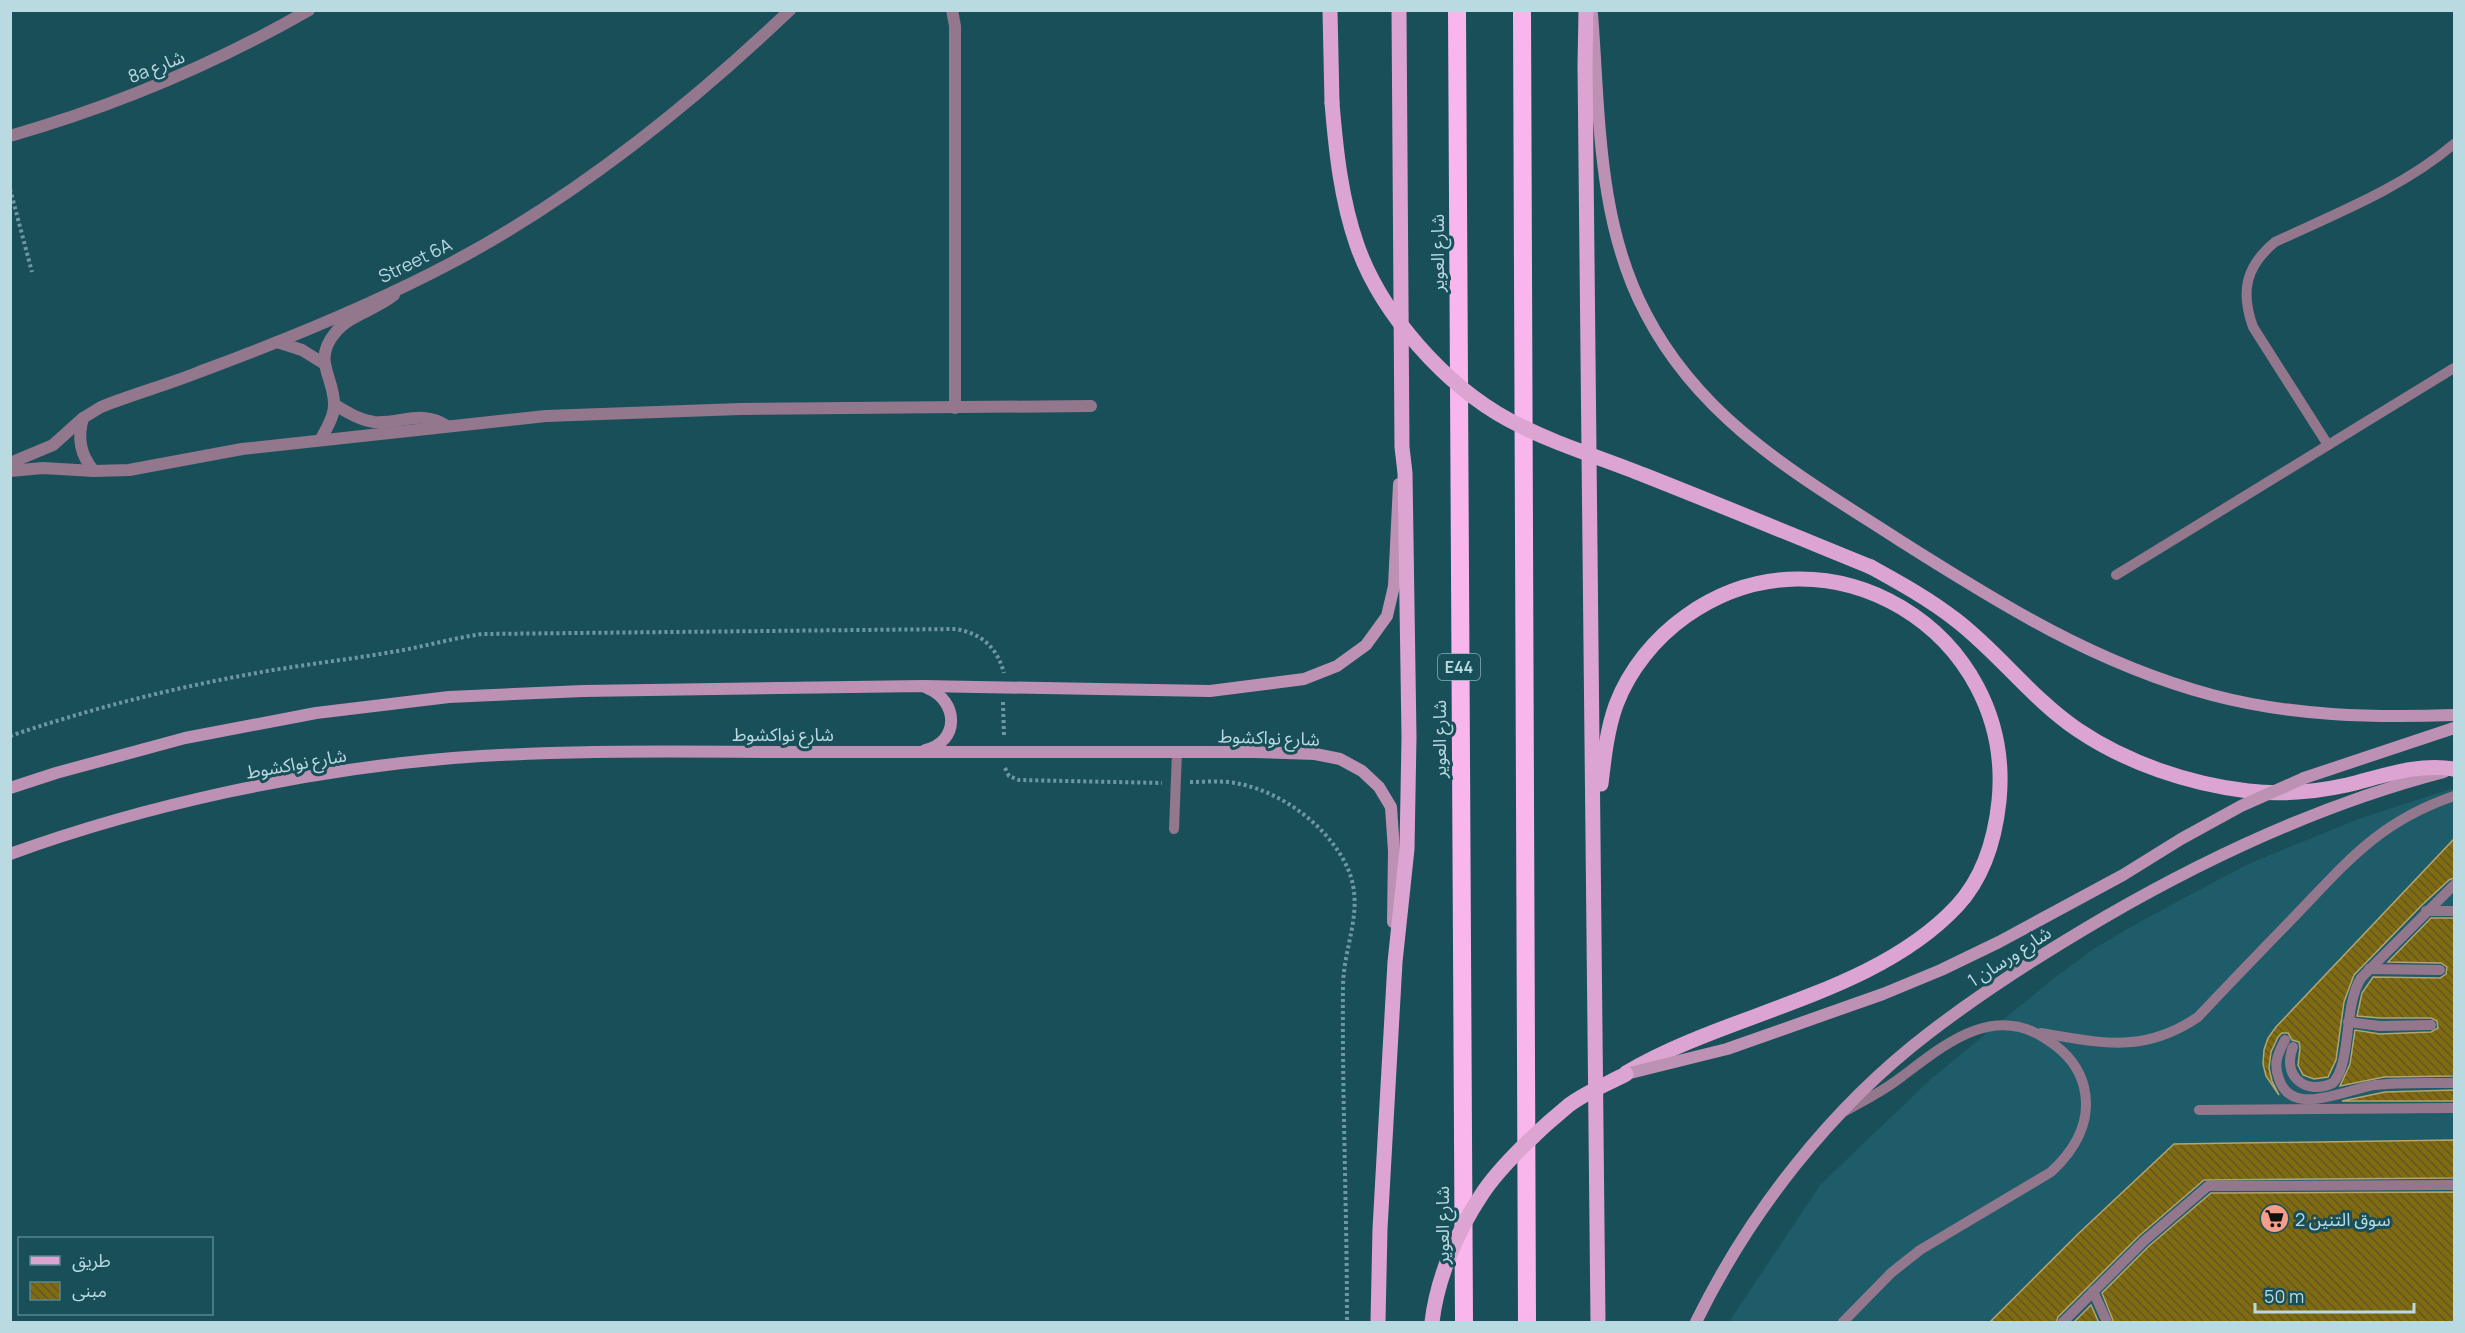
<svg xmlns="http://www.w3.org/2000/svg" width="2465" height="1333" font-family="Manrope,'Noto Sans Arabic',sans-serif">
<defs>
<pattern id="building-back-hatch" width="6" height="6" patternUnits="userSpaceOnUse" patternTransform="scale(1.5)"><rect width="6" height="6" fill="#816b10"/><path d="M-1 5l2 2M0 0l6 6M5-1l2 2" fill="none" stroke="#605827"/></pattern>
</defs>
<rect width="100%" height="100%" fill="#194f59"/>
<polygon fill="#1d5c68" points="2454,788 2454,1322 1729,1322 1821,1184 1932,1078 2053,979 2095,948 2143,920 2248,864 2361,818"/>
<g fill="url(#building-back-hatch)" stroke="#b4a470" stroke-width="1.5">
<polygon points="2454,839 2454,878 2449,880 2422,905 2354,975 2344,1002 2336,1060 2328,1077 2314,1079 2303,1075 2298,1065 2300,1048 2299,1042 2292,1040 2288,1033 2282,1033 2278,1037 2271,1052 2269,1068 2272,1081 2279,1095 2266,1076 2263,1064 2264,1050 2268,1038 2276,1027"/>
<polygon points="2431,918 2454,918 2454,1076 2384,1077 2340,1086 2350,1064 2355,1030 2380,1034 2431,1032 2438,1028 2437,1021 2431,1018 2380,1018 2357,1016 2362,993 2373,977 2440,978 2446,974 2447,967 2441,963 2388,962"/>
<polygon points="2454,1090 2454,1101 2342,1101 2385,1092"/>
<polygon points="2454,1140 2454,1178 2204,1180 2139,1236 2058,1317 2056,1323 1989,1323 2079,1233 2174,1144"/>
<polygon points="2454,1192 2454,1323 2114,1323 2102,1293 2149,1246 2211,1193"/>
<polygon points="2091,1305 2099,1323 2073,1323"/>
</g>
<g fill="none" stroke-linecap="round" stroke-linejoin="round">
<g stroke="#6e98a1" stroke-width="4" stroke-dasharray="3 3" stroke-linecap="butt">
<polyline points="10,189 32,272"/>
<polyline points="1003,702 1004,736"/>
<path d="M10 736C92 708 177 687 262 672 307 664 353 659 398 651 426 646 454 638 482 634L956 629C983 634 997 648 1004 673"/>
<polyline points="1005,768 1009,776 1019,780 1162,783"/>
<path d="M1190 782C1207 782 1224 780 1240 784 1284 793 1330 828 1348 869 1365 909 1344 944 1343 985 1342 1098 1347 1210 1347 1322"/>
</g>
<g stroke="#93778d" stroke-width="10">
<path d="M2328 445 2253 327C2240 291 2246 266 2275 242 2337 213 2402 188 2454 144"/>
<polyline points="2116,575 2454,368"/>
<polyline points="1174,829 1177,752"/>
<polyline points="2426,911 2454,911"/>
<polyline points="2369,969 2440,970"/>
<polyline points="2348,1022 2380,1026 2431,1025"/>
<path d="M2041 1033C2102 1043 2143 1054 2198 1017 2229 984 2261 951 2293 918 2347 862 2378 822 2454 796"/>
<path d="M2285 1040C2278 1053 2273 1064 2279 1079 2292 1119 2349 1088 2375 1085 2401 1082 2428 1083 2454 1083"/>
<path d="M2293 1047C2281 1076 2306 1096 2333 1083 2352 1062 2343 1007 2361 978L2454 885"/>
<polyline points="2199,1110 2454,1108"/>
<polyline points="2093,1291 2107,1322"/>
<path d="M1843 1322 1891 1273 1920 1250 2051 1172C2075 1150 2092 1121 2084 1087 2079 1067 2066 1052 2049 1041 1994 1001 1944 1045 1900 1078 1883 1091 1864 1101 1845 1111"/>
<polyline points="2063,1322 2144,1241 2208,1186 2454,1185"/>
</g>
<g stroke="#93778d" stroke-width="12">
<polyline points="952,10 955,26 955,408"/>
<path d="M10 136C115 106 215 64 309 10"/>
<polyline points="277,342 302,350 323,363"/>
<path d="M335 405C347 412 359 420 374 422 401 424 422 409 447 426"/>
<path d="M83 418C77 438 80 455 94 471"/>
<path d="M321 439C326 429 335 416 334 404 334 376 312 361 335 333 349 315 376 310 394 295"/>
<path d="M10 463 53 445 83 418 101 407C133 394 167 385 199 372 283 341 374 304 453 262 577 196 688 107 790 10"/>
<polyline points="10,471 43,468 94,471 129,470 242,449 546,416 740,409 1091,406"/>
</g>
<g stroke="#bc91b4" stroke-width="12">
<path d="M1592 14C1600 115 1597 222 1646 314 1702 422 1800 476 1899 540 2000 604 2096 664 2212 695 2291 716 2373 718 2454 715"/>
<path d="M925 750C960 742 959 701 927 688"/>
<polyline points="2304,778 2454,728"/>
<polyline points="10,788 56,773 185,738 316,713 449,697 583,691 923,686 1210,691 1304,679 1337,666 1366,645 1387,616 1394,586 1399,484"/>
<path d="M10 854C148 804 307 770 453 758 571 749 689 752 806 752 956 752 1105 752 1254 752L1315 754 1340 759 1362 771 1379 787 1391 807 1394 851 1393 922"/>
<path d="M1696 1322C1750 1212 1831 1108 1929 1033 1985 990 2045 952 2105 917 2212 855 2325 803 2444 772"/>
</g>
<g stroke="#dca4d1" stroke-width="15">
<polyline points="1330,10 1332,103"/>
<polyline points="1586,10 1585,65 1598,1322"/>
<path d="M1871 567C1900 583 1929 599 1956 620 1999 653 2032 699 2078 730 2127 763 2189 784 2248 791 2281 795 2315 792 2347 785 2384 776 2417 763 2454 769"/>
<path d="M1601 784C1604 758 1607 730 1616 705 1629 670 1655 638 1686 616 1827 516 2016 632 1999 801 1995 839 1983 878 1957 906 1874 995 1728 1012 1626 1073"/>
<polyline points="1378,1322 1380,1229 1395,962 1407,849 1409,737 1405,473 1402,447 1399,10"/>
</g>
<g stroke="#f9b6ec" stroke-width="18">
<polyline points="1457,10 1464,1322"/>
<polyline points="1522,10 1527,1322"/>
</g>
<polyline stroke="#bc91b4" stroke-width="12" points="1626,1074 1727,1049 1883,994 1941,970 1999,942 2123,875 2181,839 2241,806 2304,778"/>
<g stroke="#dca4d1" stroke-width="15">
<path d="M1332 103C1336 151 1341 199 1357 245 1381 314 1446 386 1509 420 1552 443 1599 457 1644 475 1720 505 1795 536 1871 567"/>
<path d="M1432 1322C1437 1279 1457 1231 1482 1194 1501 1165 1542 1127 1569 1105 1586 1092 1607 1084 1626 1074"/>
</g>
</g>
<defs>
<symbol id="supermarket-disc" viewBox="-11 -11 22 22"><circle r="9.5" fill="#f49e8a" stroke="#194f59"/><path d="M-6-5.5h2.5l.6 2H6L4.5 2H-2.5L-4.4-4H-6ZM-1.5 3.2a1.3 1.3 0 1 0 .1 0ZM3 3.2a1.3 1.3 0 1 0 .1 0Z" fill="#111"/></symbol>
</defs>
<g fill-rule="evenodd">
<use href="#supermarket-disc" x="2258" y="1202" width="33" height="33"/>
</g>
<g text-anchor="middle" dominant-baseline="central" stroke-width="6" stroke-linejoin="round" paint-order="stroke">
<rect fill="#194f59" stroke="#8ab0b9" stroke-width="1.5" x="1438" y="654" width="42" height="26" rx="4.5"/>
<g font-size="16" font-weight="bold" fill="#badae2">
<text x="1459" y="667">E44</text>
</g>
<g font-size="18" fill="#badae2" stroke="#194f59">
<text transform="translate(156 66) rotate(-22)">8a شارع</text>
<text transform="translate(1437 253) rotate(-90)">شارع العوير</text>
<text transform="translate(415 260) rotate(-26)">Street 6A</text>
<text x="783" y="734">شارع نواكشوط</text>
<text transform="translate(1269 737) rotate(2)">شارع نواكشوط</text>
<text transform="translate(1439 739) rotate(-90)">شارع العوير</text>
<text transform="translate(296 763) rotate(-10)">شارع نواكشوط</text>
<text transform="translate(2009 956) rotate(-33)">شارع ورسان 1</text>
<text transform="translate(1442 1225) rotate(-90)">شارع العوير</text>
</g>
<g font-size="18" fill="#badae2" stroke="#194f59" text-anchor="start">
<text x="2295" y="1219">سوق التنين 2</text>
</g>
</g>
<rect width="2465" height="1333" fill="none" stroke="#badae2" stroke-width="24"/>
<rect x="18" y="1237" width="195" height="78" fill="#194f59" stroke="#598790" stroke-width="1.5"/>
<rect x="30" y="1256" width="30" height="9" fill="#dca4d1" stroke="#598790" stroke-width="1.5"/>
<text x="72" y="1267" font-size="18" fill="#badae2">طريق</text>
<rect x="30" y="1282" width="30" height="18" fill="url(#building-back-hatch)" stroke="#598790" stroke-width="1.5"/>
<text x="72" y="1297" font-size="18" fill="#badae2">مبنى</text>
<path d="M2255 1303v9h159v-9" fill="none" stroke="#badae2" stroke-width="3"/>
<text x="2264" y="1303" font-size="18" fill="#badae2" stroke="#194f59" stroke-width="4.5" paint-order="stroke">50 m</text>
</svg>
